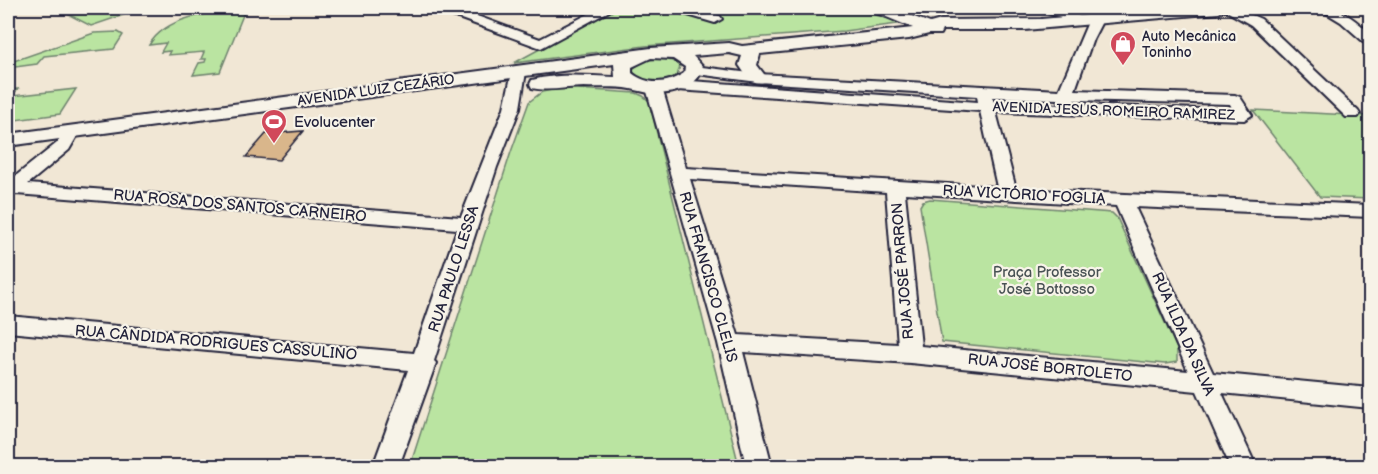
<svg xmlns="http://www.w3.org/2000/svg" width="1378" height="474" font-family="'Balsamiq Sans',sans-serif">
<rect width="100%" height="100%" fill="#f1e7d5"/>
<filter id="ink" filterUnits="userSpaceOnUse"><feTurbulence type="fractalNoise" baseFrequency=".0167" numOctaves="2"/><feDisplacementMap in="SourceGraphic" scale="12" xChannelSelector="R" yChannelSelector="G"/><feConvolveMatrix kernelMatrix="1 2 1 2 8 2 1 2 1" color-interpolation-filters="sRGB"/></filter>
<g filter="url(#ink)">
<g fill="#bae4a1" stroke="#6e836e" stroke-width="1.5">
<polygon points="56,8 144,8 91,26"/>
<polygon points="615,8 669,8 713,21 721,16 693,8 850,8 905,23 844,31 645,46 514,63"/>
<path d="M245 10 220 72 193 75 199 63 205 62 206 59H201L204 52 168 55 170 51 161 52 166 43 149 45C168 14 212 13 245 10Z"/>
<polygon points="118,32 123,35 114,49 44,56 37,64 8,68 8,63 94,33"/>
<path d="M661 58 676 62 680 66 677 76C665 82 636 87 633 69L643 61Z"/>
<polygon points="562,88 636,93 643,96 649,101 739,466 410,466 511,152 529,102 542,92"/>
<polygon points="18,89 12,96 76,89 60,114 8,121 8,90"/>
<polygon points="1253,110 1370,116 1370,199 1320,197"/>
<polygon points="930,199 1112,213 1117,218 1177,349 1177,362 1165,364 942,342 920,206 923,201"/>
</g>
<polygon fill="#d9b68b" stroke="#22223b" stroke-width="1.5" points="303,131 279,160 246,157 266,134"/>
<g fill="none" stroke-linecap="round" stroke-linejoin="round">
<defs>
<g id="minor">
<polygon points="438,8 455,8 540,39 600,8 615,8 541,48 439,11"/>
<polygon points="673,8 691,8 720,16 722,19 715,23 674,11"/>
<path d="M1039 8H1057L1089 19 1097 8H1109L1093 39 1075 90 1235 95 1240 97 1252 115 1244 120 996 112 1016 189 1370 205V217L1135 207 1213 373 1370 388V408L1222 393 1256 466H1230L1197 391 910 363 743 352 772 466H746L718 343 646 88 654 83 662 88 686 168 997 187 980 111 677 90 669 85 677 80 978 102 977 96 758 82 689 73 687 70 689 67 694 66 758 74 1059 90 1088 22 1083 23 1040 11ZM992 97 1058 99 1061 105 994 102ZM1074 100 1230 104 1233 110 1076 105ZM690 179 886 192 898 344 738 335ZM905 193 1116 206 1188 371 921 346Z"/>
<polygon points="1221,8 1236,8 1261,19 1358,111 1360,114 1358,117 1346,117 1251,25"/>
<path d="M1318 8C1340 6 1354 19 1370 33V44L1365 43 1341 22Z"/>
<polygon points="519,68 526,72 520,108 497,167 434,361 436,363 399,466 373,466 408,370 8,332 8,316 414,353 457,229 16,194 8,197 8,182 57,143 66,128 72,126 80,131 69,150 28,184 461,217 504,108 512,72"/>
</g>
<path id="tertiary" d="M870 8H891L930 23 941 20 1041 19 1170 8H1227L1219 13 1025 30H942L940 34H929L909 39 760 54 757 65 767 78 764 82C751 85 746 75 739 65L742 56 729 53 693 56 703 67C698 89 669 96 649 93 643 92 637 90 631 89 616 86 599 88 584 87 567 87 548 92 532 88L530 84 532 80C559 73 588 76 615 77L614 64 8 146V134L651 48 729 43 742 46 913 28 872 11ZM651 58 673 59 685 67 684 73C668 84 648 86 632 73V67Z"/>
</defs>
<use href="#minor" stroke="#22223b" stroke-width="4"/>
<use href="#tertiary" stroke="#22223b" stroke-width="4"/>
<use href="#minor" fill="#f7f3e8" fill-rule="evenodd"/>
<use href="#tertiary" fill="#f7f3e8" fill-rule="evenodd"/>
</g>
</g>
<defs>
<symbol id="shop-pin" viewBox="-11 -11 22 30"><path d="M0 17L-7.5 6A9.5 9.5 0 1 1 7.5 6Z" fill="#d1495b" stroke="#f7f3e8"/><path d="M-5-2.5h2.3a2.7 3.5 0 0 1 5.4 0H5L5.5 6h-11ZM-1.5-2.5h3a1.5 2.3 0 0 0-3 0Z" fill="#fff"/></symbol>
<symbol id="stadium-pin" viewBox="-11 -11 22 30"><path d="M0 17L-7.5 6A9.5 9.5 0 1 1 7.5 6Z" fill="#d1495b" stroke="#f7f3e8"/><path d="M0-5a6.5 5 0 1 0 0 10a6.5 5 0 1 0 0-10ZM-3.5-1.8h7v3.6h-7Z" fill="#fff"/></symbol>
</defs>
<g fill-rule="evenodd">
<use href="#shop-pin" x="1108" y="29" width="30" height="40"/>
<use href="#stadium-pin" x="259" y="107" width="30" height="40"/>
</g>
<g text-anchor="middle" dominant-baseline="central" stroke-width="4.5" stroke-linejoin="round" paint-order="stroke">
<g font-size="14" fill="#22223b" stroke="#f7f3e8" text-anchor="start">
<text x="1142" y="36">Auto Mecânica<tspan x="1142" dy="16">Toninho</tspan></text>
</g>
<g font-size="14" fill="#22223b" stroke="#f7f3e8">
<text transform="translate(376 90) rotate(-8)">AVENIDA LUIZ CEZÁRIO</text>
<text transform="translate(1114 111) rotate(2)">AVENIDA JESUS ROMEIRO RAMIREZ</text>
</g>
<g font-size="15" fill="#22223b" stroke="#f7f3e8" text-anchor="start">
<text x="294" y="122">Evolucenter</text>
</g>
<g font-size="15" fill="#22223b" stroke="#f7f3e8">
<text transform="translate(1024 195) rotate(3)">RUA VICTÓRIO FOGLIA</text>
<text transform="translate(240 206) rotate(5)">RUA ROSA DOS SANTOS CARNEIRO</text>
<text transform="translate(454 269) rotate(-72)">RUA PAULO LESSA</text>
<text transform="translate(903 271) rotate(-95)">RUA JOSÉ PARRON</text>
<text transform="translate(708 277) rotate(74)">RUA FRANCISCO CLELIS</text>
<text transform="translate(1183 334) rotate(66)">RUA ILDA DA SILVA</text>
<text transform="translate(216 343) rotate(5)">RUA CÂNDIDA RODRIGUES CASSULINO</text>
<text transform="translate(1050 368) rotate(6)">RUA JOSÉ BORTOLETO</text>
</g>
<g font-size="15" fill="#485254" stroke="#f7f3e8">
<text x="1047" y="272">Praça Professor<tspan x="1047" dy="17">José Bottosso</tspan></text>
</g>
</g>
<rect width="1378" height="474" fill="none" stroke="#f7f3e8" stroke-width="30"/>
<rect x="15" y="15" width="1348" height="444" fill="none" stroke="#22223b" stroke-width="2" filter="url(#ink)"/>
</svg>
